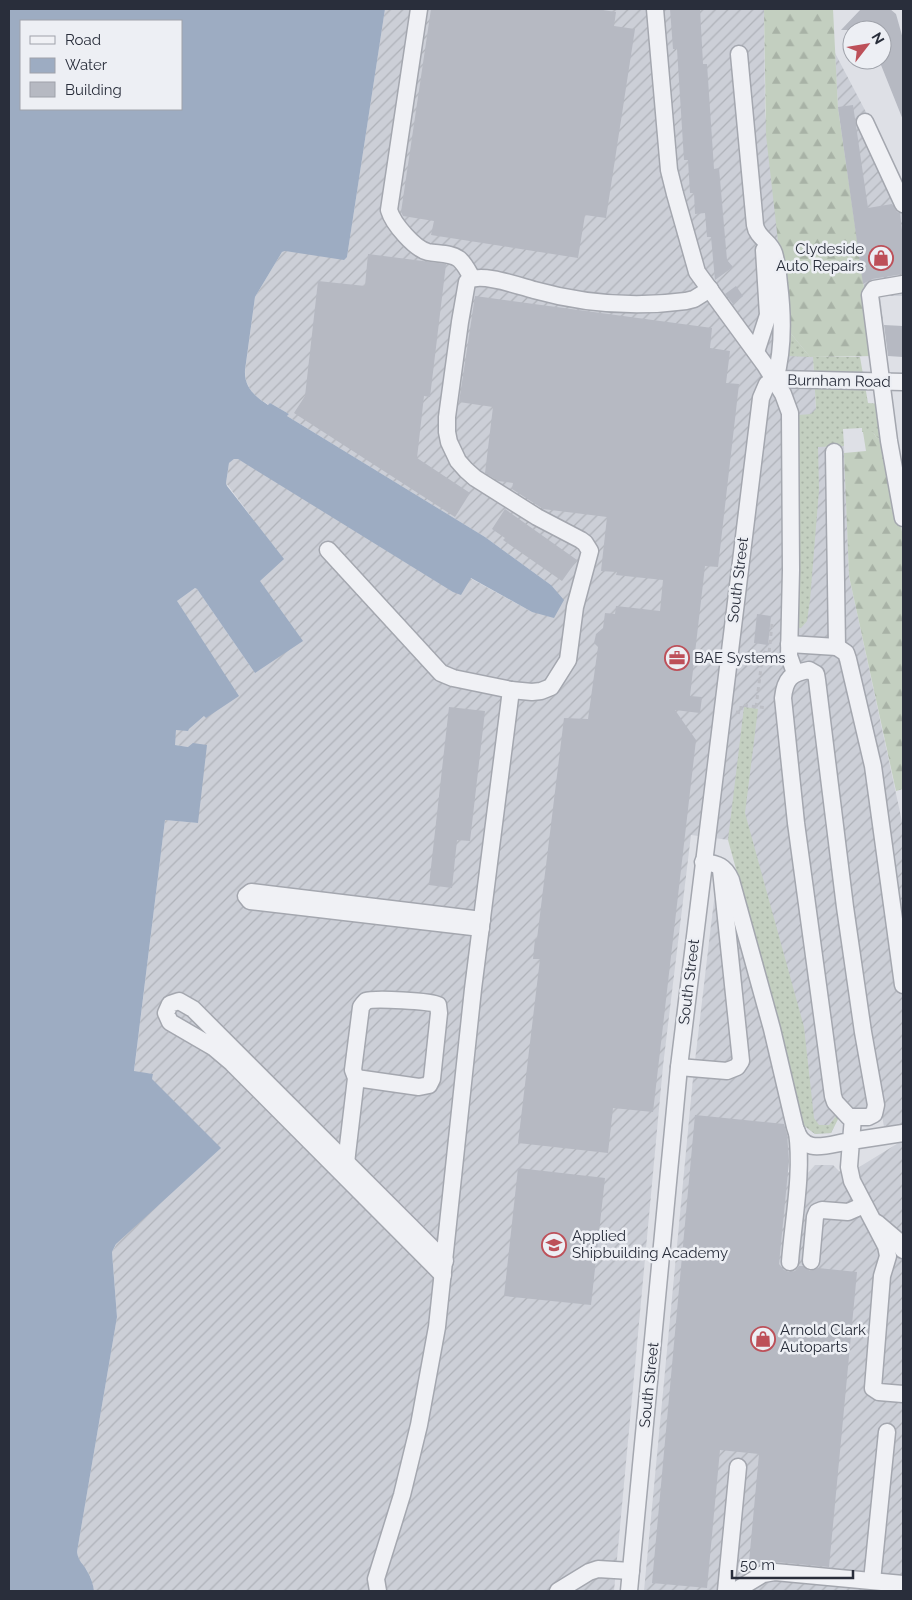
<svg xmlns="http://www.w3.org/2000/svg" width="912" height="1600" font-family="Raleway,sans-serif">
<defs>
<pattern id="industrial-furrows" width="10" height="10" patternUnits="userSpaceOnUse" patternTransform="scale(1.25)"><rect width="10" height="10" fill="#cccfd7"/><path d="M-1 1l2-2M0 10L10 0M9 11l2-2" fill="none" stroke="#afb2b9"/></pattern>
<pattern id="grass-dots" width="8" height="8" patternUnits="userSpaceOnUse" patternTransform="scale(1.25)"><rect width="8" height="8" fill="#c3cfc0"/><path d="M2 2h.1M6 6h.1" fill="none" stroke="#a8b2a6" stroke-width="1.8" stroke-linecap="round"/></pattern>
<pattern id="forest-firs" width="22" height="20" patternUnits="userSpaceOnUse" patternTransform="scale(1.25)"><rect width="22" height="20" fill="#c3cfc0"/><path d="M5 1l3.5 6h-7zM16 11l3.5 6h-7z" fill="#a8b2a6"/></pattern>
</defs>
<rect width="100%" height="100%" fill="#dee0e6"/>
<g fill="url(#industrial-furrows)">
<polygon points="385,9 764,9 765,112 790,333 810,357 813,357 818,446 844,446 849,576 903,826 903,1591 644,1591 693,1078 711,925 714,901 717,896 729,894 773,1062 791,1141 788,1172 807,1174 815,1165 833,1165 839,1171 856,1169 900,1142 898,1125 884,1127 881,1110 837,1116 838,1119 831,1133 815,1134 802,1124 787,1054 729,840 691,835 663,1066 614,1591 94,1591 91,1578 86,1569 79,1561 77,1552 117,1317 112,1252 116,1245 152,1079 153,1074 134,1072 165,820 198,823 189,747 174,745 176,730 189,729 204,716 177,601 195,588 197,589 255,673 259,580 250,515 226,483 229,463 234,459 238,459 470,578 532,612 551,585 485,537 287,416 289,414 270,403 269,405 258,398 251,391 246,381 245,371 255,297 282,252 285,251 347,257"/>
<polygon points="835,53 867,114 903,191 903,296 880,296 887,356 874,356 838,107"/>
</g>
<g fill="url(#grass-dots)">
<polygon points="788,330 810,357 788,356"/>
<polygon points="813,357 860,357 868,403 881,404 885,441 876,437 873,432 862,432 862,428 843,429 844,446 818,447 819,490 810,600 807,621 801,628 797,628 799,415 811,414 816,409"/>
<polygon points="744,707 758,709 745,813 804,1027 814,1118 819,1125 829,1125 837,1115 838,1119 831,1133 815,1134 802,1124 787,1054 728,840"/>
</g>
<g fill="url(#forest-firs)">
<polygon points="764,9 833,9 838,108 874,356 810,357 788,330 766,135"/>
<polygon points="863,432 873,432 876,437 885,441 903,537 903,789 896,791 849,576 844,453 866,451"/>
</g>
<path fill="#9dacc2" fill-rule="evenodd" d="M9 9H385L347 257 344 260 285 251 282 252 255 297 245 370C244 388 255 396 268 405L270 403 289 414 287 416 485 537 551 585 564 600 554 618 532 612 471 578 461 595 453 592 238 459H234L229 463 226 483 227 486 284 559 260 581 303 641 255 673 197 589 195 588 177 601 239 696 206 718 204 716 189 729 188 731 176 730 175 745 188 747 193 743 207 745 198 823 165 820 134 1071 153 1074 152 1079 221 1148 116 1244 112 1252 117 1317 77 1552C79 1563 83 1563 87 1571 91 1577 93 1584 94 1591H9ZM21 21H181V109H21Z"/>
<g fill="#b6b9c2">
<polygon points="431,9 596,9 616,12 614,26 635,29 606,218 585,215 578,258 431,235 434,221 403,216 401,212"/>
<polygon points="670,9 700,9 703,64 707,64 714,169 719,168 727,260 733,267 715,280 711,237 707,237 705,213 695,214 694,193 690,193 688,160 684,160 677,49 673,49"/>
<polygon points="861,9 890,9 896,14 903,39 903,120 879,60 882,60 882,30 841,30"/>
<polygon points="853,105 868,208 892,204 897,212 900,213 903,238 903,274 872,279 863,284 838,107"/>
<polygon points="368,254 446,264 430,397 424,396 417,458 470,493 455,517 294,413 305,396 318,281 365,286"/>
<polygon points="736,286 743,296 733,304 725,294"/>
<polygon points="475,296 712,328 710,348 730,351 726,383 739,384 718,567 705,566 690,696 702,697 700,713 675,710 696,740 653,1112 613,1108 608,1153 518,1143 540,959 533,959 535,939 537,939 564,718 588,719 598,647 594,643 596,634 603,628 605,613 615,614 616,606 660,611 663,580 616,575 617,572 601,571 607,517 543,509 512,489 513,483 498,481 485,473 493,407 459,402"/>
<polygon points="884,325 903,326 903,357 888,356"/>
<polygon points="505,509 577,560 562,581 503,540 505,538 492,529"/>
<polygon points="757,614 771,616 768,645 754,643"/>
<polygon points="449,707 485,711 470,841 457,840 452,888 429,885"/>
<polygon points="695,1115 784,1124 787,1134 789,1161 779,1264 784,1270 789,1272 795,1271 799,1266 803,1266 810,1271 818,1268 857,1272 829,1567 776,1562 766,1563 749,1562 759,1454 720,1450 707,1588 652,1583"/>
<polygon points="518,1168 605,1178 591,1305 504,1296"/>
</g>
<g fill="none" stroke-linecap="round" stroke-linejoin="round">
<defs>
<g id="minor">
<path d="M419 9 389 210C393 224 415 249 428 252 438 254 451 253 459 259 465 264 468 271 472 278"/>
<polyline points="655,9 669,170 675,194 697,272 765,365 783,394 790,413 791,570 789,656 795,673"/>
<path d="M739 54 755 225C757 238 770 241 774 253 777 263 778 273 779 284 783 316 784 348 775 380"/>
<polyline points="865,122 903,204"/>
<polyline points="903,284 874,289 870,295 889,441 903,518"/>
<polyline points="756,352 768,315 764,250"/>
<path d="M328 550 441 673 453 678 511 690 532 692 541 691 551 687 568 660 575 607 590 551 585 543 581 540 537 517 475 478 466 470 458 461 449 442 447 432V417L460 322 467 282C478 271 519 286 534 290 584 304 634 308 686 301L694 299 710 289"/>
<polyline points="789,644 837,647 834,452"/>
<polyline points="837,647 846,653 848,659 873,766 903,985"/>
<path d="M809 670 816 674 817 680 845 907 863 1032 876 1105 874 1114 868 1117H849L835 1102 833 1096 796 823 783 698C785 679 791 673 809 670Z"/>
<path d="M703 862C718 864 725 866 731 880L772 1029 795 1127C803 1157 828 1144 851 1141L853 1118"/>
<polyline points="481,928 250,901 246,896 251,892 482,920"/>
<polyline points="679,1067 727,1071 737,1067 741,1061 721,870"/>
<polyline points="903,1133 851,1141 849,1167 852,1181 886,1246 888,1256 882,1276 873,1388 879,1392 903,1394"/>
<path d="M346 1163 356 1078 353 1070 361 1007C363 1004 364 1003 366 1001 374 998 431 1001 438 1005L439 1013 432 1079 429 1085 419 1087 356 1078"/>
<polyline points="877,1223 897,1240 903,1250"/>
<polyline points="811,1261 815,1217 817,1212 822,1210 848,1212 864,1205"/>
<path d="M790 1262C793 1221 803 1172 797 1132"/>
<polyline points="443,1275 232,1063 213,1047 170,1022 166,1013 170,1004 179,1001 193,1009 445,1261"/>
<polyline points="872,1581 887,1432"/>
<polyline points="378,1591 376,1579 402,1495 419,1425 437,1327 473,989 511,690"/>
<polyline points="558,1591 589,1572 598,1569 631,1571"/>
<polyline points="629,1591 679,1067 761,398 767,384 778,379 903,382"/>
<polyline points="726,1591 738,1467"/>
<polyline points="735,1591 763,1574 775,1572 903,1584"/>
</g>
</defs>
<use href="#minor" stroke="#a4a7af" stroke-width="19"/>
<g stroke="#bcbec5" stroke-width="3" stroke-dasharray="4 4" stroke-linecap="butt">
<polyline points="772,624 769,653 774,654"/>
<polyline points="756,707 763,652 769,653"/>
<polyline points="736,712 741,713 741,705 768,708"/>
</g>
<use href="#minor" stroke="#f0f1f5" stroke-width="16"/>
</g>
<defs>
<symbol id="shop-ring" viewBox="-11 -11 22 22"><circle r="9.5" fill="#edeff4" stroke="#bd5059" stroke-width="1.5"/><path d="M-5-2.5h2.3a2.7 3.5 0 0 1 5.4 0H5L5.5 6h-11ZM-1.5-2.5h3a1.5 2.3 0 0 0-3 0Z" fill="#bd5059"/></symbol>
<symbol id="office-ring" viewBox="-11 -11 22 22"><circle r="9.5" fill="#edeff4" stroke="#bd5059" stroke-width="1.5"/><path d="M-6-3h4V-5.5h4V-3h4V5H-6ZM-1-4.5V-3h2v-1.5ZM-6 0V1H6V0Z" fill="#bd5059"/></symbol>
<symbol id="university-ring" viewBox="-11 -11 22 22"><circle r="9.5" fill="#edeff4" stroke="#bd5059" stroke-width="1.5"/><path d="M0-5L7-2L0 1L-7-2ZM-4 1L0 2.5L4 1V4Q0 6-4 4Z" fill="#bd5059"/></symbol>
</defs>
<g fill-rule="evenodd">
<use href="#shop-ring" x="867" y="244" width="28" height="28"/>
<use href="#office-ring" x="663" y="644" width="28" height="28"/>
<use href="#university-ring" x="540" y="1231" width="28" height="28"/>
<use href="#shop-ring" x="749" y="1325" width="28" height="28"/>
</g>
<g text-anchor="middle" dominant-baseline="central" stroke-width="5" stroke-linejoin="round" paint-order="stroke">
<g font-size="15" fill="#292e3b" stroke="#edeff4" text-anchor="start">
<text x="864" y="249" text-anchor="end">Clydeside<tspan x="864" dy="17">Auto Repairs</tspan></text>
<text x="694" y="658">BAE Systems</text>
<text x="572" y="1236">Applied<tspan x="572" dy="17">Shipbuilding Academy</tspan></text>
<text x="780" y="1330">Arnold Clark<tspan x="780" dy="17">Autoparts</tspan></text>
</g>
<g font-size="15" fill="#292e3b" stroke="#edeff4">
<text transform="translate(839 381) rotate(1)">Burnham Road</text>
<text transform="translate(738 580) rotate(-83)">South Street</text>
<text transform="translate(689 982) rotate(-83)">South Street</text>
<text transform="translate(649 1385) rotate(-84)">South Street</text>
</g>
</g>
<rect width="912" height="1600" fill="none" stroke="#292e3b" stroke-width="20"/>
<rect x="20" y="20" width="162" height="90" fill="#edeff4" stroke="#9fa2aa"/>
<rect x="30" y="36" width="25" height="8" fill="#f0f1f5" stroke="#9fa2aa"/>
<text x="65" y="45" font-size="15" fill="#292e3b">Road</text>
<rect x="30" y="58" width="25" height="15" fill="#9dacc2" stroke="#9fa2aa"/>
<text x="65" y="70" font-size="15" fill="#292e3b">Water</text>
<rect x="30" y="82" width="25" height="15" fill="#b6b9c2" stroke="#9fa2aa"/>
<text x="65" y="95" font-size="15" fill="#292e3b">Building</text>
<g transform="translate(867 45) rotate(59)"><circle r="24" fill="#edeff4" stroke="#9fa2aa"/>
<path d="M0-4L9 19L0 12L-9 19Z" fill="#bd5059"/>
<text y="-8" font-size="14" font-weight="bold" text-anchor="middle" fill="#292e3b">N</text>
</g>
<path d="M732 1570v8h121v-8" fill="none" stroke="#292e3b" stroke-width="2.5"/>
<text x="740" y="1570" font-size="15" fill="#292e3b" stroke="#edeff4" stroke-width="4" paint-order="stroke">50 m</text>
</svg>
